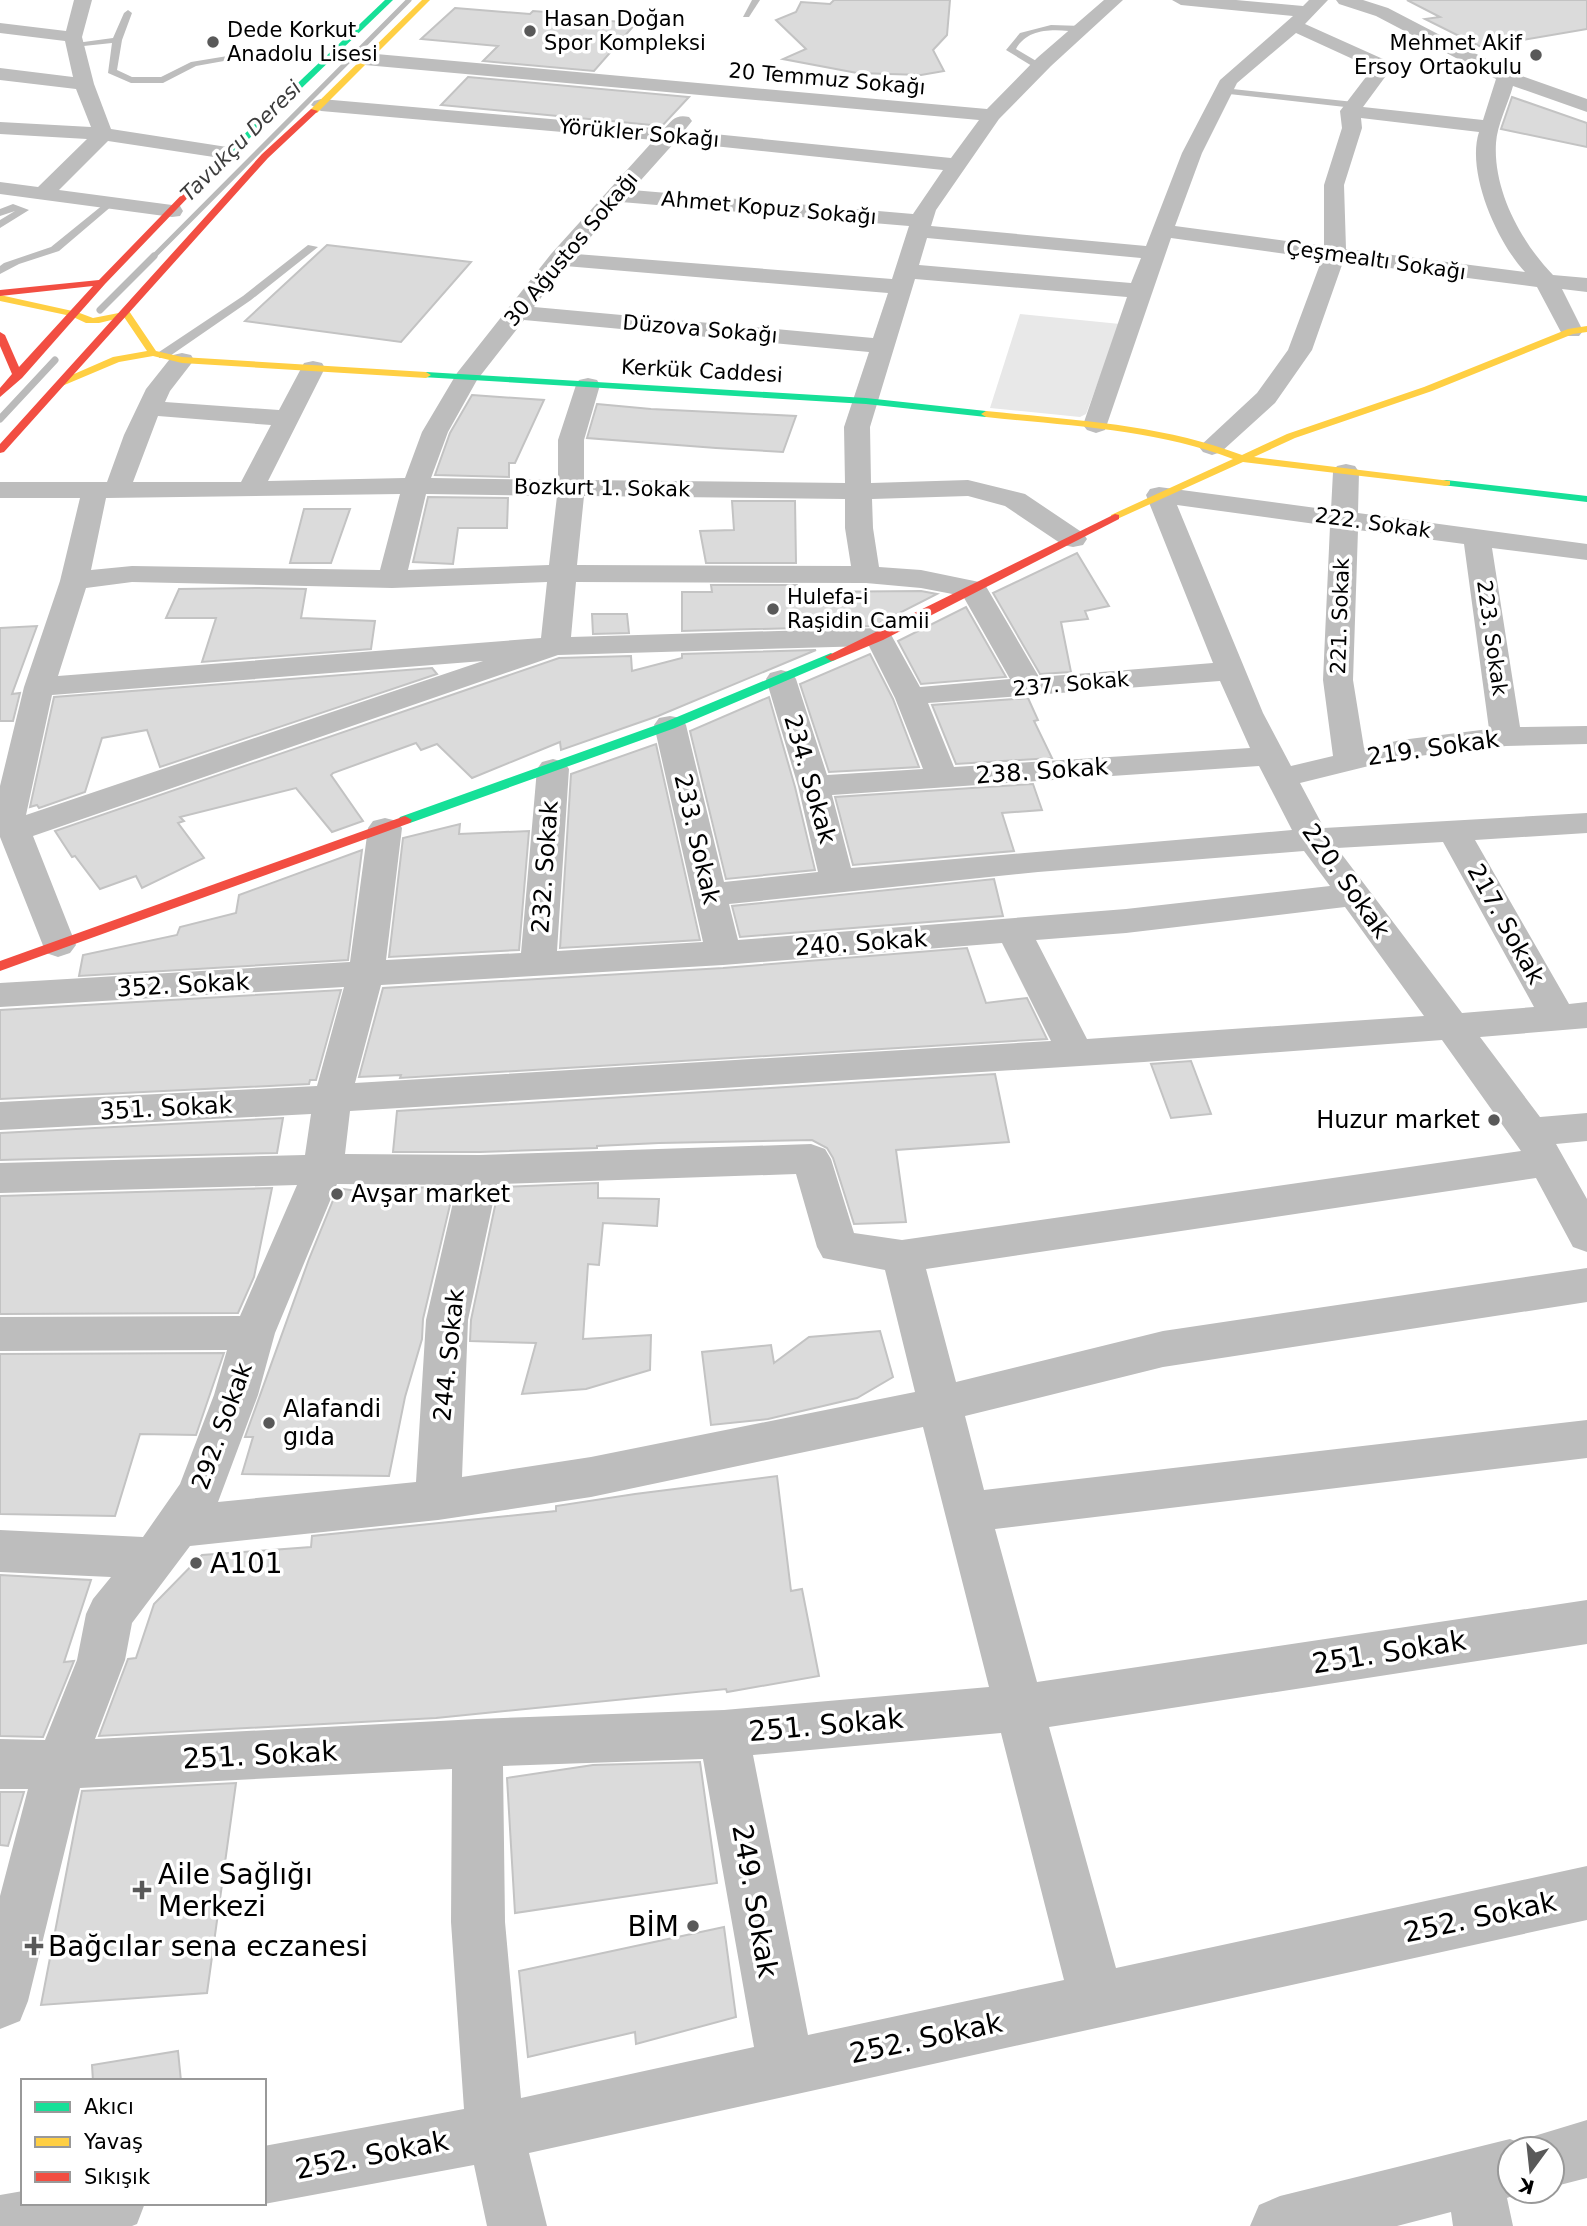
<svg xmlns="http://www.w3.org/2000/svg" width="1587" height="2226" font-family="'DejaVu Sans',sans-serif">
<rect width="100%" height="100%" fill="#fff"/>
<polygon fill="#e8e8e8" points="1020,314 1120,324 1086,414 1080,417 990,408"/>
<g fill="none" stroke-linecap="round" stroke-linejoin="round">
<polyline stroke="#bababa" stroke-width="5" points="152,258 409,0"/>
<g stroke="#bababa" stroke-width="7">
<polyline points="100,310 154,256"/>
<polyline points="0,419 55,360"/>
</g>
</g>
<g fill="#dbdbdb" stroke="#c3c3c3" stroke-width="2">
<polygon points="834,0 950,0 947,35 933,50 944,71 921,75 857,73 783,59 806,49 776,20 796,12 801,2 830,4"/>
<polygon points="1407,0 1587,0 1587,29 1481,47 1425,19 1440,17"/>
<polygon points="455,8 530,14 533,11 575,14 571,18 636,23 594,71 483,61 498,46 421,39"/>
<polygon points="468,77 689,97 662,126 441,105"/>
<polygon points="1512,97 1587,123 1587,147 1501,129"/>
<polygon points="327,245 471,262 401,342 245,321"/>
<polygon points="472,395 544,400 515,463 509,463 509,477 435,475 450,433"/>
<polygon points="597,404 651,409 796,416 783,452 716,448 587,438"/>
<polygon points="428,497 508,498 507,528 458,528 453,564 413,562"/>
<polygon points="732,501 795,501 796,563 706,563 700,531 734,530"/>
<polygon points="304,509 350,509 331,563 290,563"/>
<polygon points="1077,553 1109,606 1085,611 1088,619 1061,622 1071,672 1040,674 993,593"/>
<polygon points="711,585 797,585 797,592 921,591 937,594 874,626 682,631 682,592 712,592"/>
<polygon points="259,588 306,589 301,618 375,621 371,649 202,662 216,618 166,618 179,589"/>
<polygon points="966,607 1006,677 921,684 898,641"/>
<polygon points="592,614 627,614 629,633 593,634"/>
<polygon points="37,626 12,694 20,693 13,721 0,721 0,628"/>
<polygon points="816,650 658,716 561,750 560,742 472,778 437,744 421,750 416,743 333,773 331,775 363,821 332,832 296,788 180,817 184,821 178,823 204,858 142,888 136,876 100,889 75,856 72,857 55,831 559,658 631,656 632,671 682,658 682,654"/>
<polygon points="870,654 893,699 919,767 829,772 800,684"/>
<polygon points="432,668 437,674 160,767 147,730 102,738 85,792 39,808 37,805 30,807 54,697"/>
<polygon points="769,697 795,787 815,870 726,879 690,731"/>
<polygon points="1028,698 1038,720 1034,721 1052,758 956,764 932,705"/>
<polygon points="656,744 700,940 560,948 571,774"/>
<polygon points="1033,784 1042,810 1002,813 1014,851 853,865 835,797"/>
<polygon points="460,824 459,834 529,831 519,950 389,957 403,838"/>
<polygon points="362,850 348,960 79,976 83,955 177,935 180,927 236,913 239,895"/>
<polygon points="994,879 1003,916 740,937 732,906"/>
<polygon points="967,948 986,1003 1027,998 1047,1039 400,1078 401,1075 359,1077 383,988 723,968"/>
<polygon points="341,990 316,1080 310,1080 309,1084 0,1099 0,1010"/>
<polygon points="1191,1061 1211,1114 1171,1118 1151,1064"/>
<polygon points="995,1074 1009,1142 896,1150 906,1222 854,1224 833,1158 827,1148 812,1140 659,1143 597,1146 597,1148 480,1152 393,1152 397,1111"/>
<polygon points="283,1118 277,1153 0,1160 0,1133"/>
<polygon points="598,1183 598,1198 659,1199 657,1226 603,1223 599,1265 588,1264 583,1339 651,1335 650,1370 586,1389 522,1394 536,1343 470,1341 471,1320 499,1187"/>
<polygon points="390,1187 454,1188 423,1319 422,1339 405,1397 389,1476 242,1474 253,1437 245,1437 309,1259 338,1188 389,1196"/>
<polygon points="272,1188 254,1277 238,1313 0,1314 0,1196"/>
<polygon points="880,1331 893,1377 857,1398 768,1419 711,1425 702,1352 771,1345 774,1363 809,1337"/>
<polygon points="224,1353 196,1435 140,1434 115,1516 0,1514 0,1354"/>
<polygon points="777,1476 791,1591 802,1589 819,1676 727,1692 726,1689 436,1718 99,1736 128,1659 136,1658 154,1604 202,1555 311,1547 312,1536 556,1511 556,1506 635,1494"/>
<polygon points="0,1575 91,1580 64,1662 74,1661 43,1737 0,1736"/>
<polygon points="700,1762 717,1883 515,1913 507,1778 593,1765"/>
<polygon points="236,1783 207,1993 41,2005 82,1791"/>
<polygon points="0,1792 24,1792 8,1846 0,1845"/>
<polygon points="724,1927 736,2017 636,2044 635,2032 528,2057 519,1971"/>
<polygon points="178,2051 181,2081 93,2081 92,2065"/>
</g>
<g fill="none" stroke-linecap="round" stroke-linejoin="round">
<g fill="#bdbdbd" fill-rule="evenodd">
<polygon points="752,0 760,0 749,17 743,17"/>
<polygon points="128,10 132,13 122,40 117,70 132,77 161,77 191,62 252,52 257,55 196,66 163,83 131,83 108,73 112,43 74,47 69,44 113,38 124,13"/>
<path d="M1051 25 1082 26 1086 29 1082 32C1059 30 1029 25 1016 49L1043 65V69H1037L1006 50 1020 33Z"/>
<polygon points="1223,88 1354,102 1359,105 1354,108 1220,93 1220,89"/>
<polygon points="109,200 113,201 113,205 59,251 19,264 0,274 0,266 4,263 51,247"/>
<polygon points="13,204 29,210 0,228 0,220 15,211 0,216 0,209"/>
<polygon points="308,245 318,247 251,300 167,358 159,358 159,352 243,296"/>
</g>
<g fill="#bdbdbd" fill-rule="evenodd">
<polygon points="74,0 92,0 82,37 94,84 111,129 227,147 234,149 237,153 234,157 227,159 108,141 59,190 172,205 180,206 183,211 180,216 172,217 0,194 0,182 38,187 87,139 0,134 0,122 91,127 76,89 0,80 0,68 73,77 65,41 0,33 0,23 66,31"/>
<path d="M1104 0H1123L1051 66 999 119 936 210 931 226 1146 246 1182 153 1220 80 1293 16 1181 5 1172 0H1236L1303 6 1309 0H1328L1305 24 1383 59 1388 73 1363 107 1483 120 1496 79 1376 16 1339 4 1336 0H1363L1388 8 1513 73 1587 99V112L1513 86C1508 104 1497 125 1496 143 1493 190 1521 242 1553 275L1587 278V292L1562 289 1583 331 1579 336H1563L1537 287 1343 262 1312 350 1275 403 1221 452 1212 455 1203 452 1199 447 1257 393 1288 350 1322 259 1171 238 1105 430 1096 433 1087 430 1083 425 1127 297 915 279 870 427 871 483 968 480 1025 494 1083 533 1087 539 1083 545 1073 547 1063 545 1005 506 968 496 872 499 873 528 879 567 921 570 984 583 1039 677 1213 663 1146 495 1150 489 1159 487 1331 510 1333 472 1337 466 1346 464 1355 466 1359 472 1358 513 1587 544V560L1492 548 1520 727 1587 726V744L1506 746 1401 758 1300 783 1324 828 1587 813V833L1475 840 1569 1004 1587 1002V1028L1480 1037 1540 1117 1587 1113V1141L1556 1144 1587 1199V1252L1573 1247 1536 1178 926 1269 956 1382 1163 1331 1587 1268V1302L1163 1367 965 1416 984 1490 1587 1420V1458L995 1529 1037 1682 1587 1600V1644L1049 1727 1116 1968 1587 1866V1920L529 2153 547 2226H487L474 2165 264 2204 261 2203H264V2146L464 2109 451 1922 452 1769 80 1788 28 2001 20 2021 0 2029V1896L28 1789H0V1739L45 1740 77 1660 86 1614 93 1599 111 1577 0 1572V1530L143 1537 180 1484 214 1395 227 1350 0 1351V1317L240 1316 297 1185 0 1193V1163L305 1155 311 1114 0 1130V1102L317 1086 344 987 0 1007V983L350 962 368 828 373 821 385 818 397 821 402 828 386 960 521 953 537 769 542 762 553 759 564 762 569 769 557 951 703 942 654 725 659 718 670 716 681 718 686 725 724 882 818 872 798 786 766 679 770 673 781 670 792 673 796 679 827 775 923 769 895 698 869 646 558 655 33 836 76 945 70 953 58 957 46 953 0 837V786L24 687 60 581 80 498H0V482H107L124 435 146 389 173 355 182 353 191 355 194 360 170 391 165 402 279 410 304 363 313 361 322 363 325 368 268 481 405 478 422 432 457 373 551 254 654 140 321 111 311 105 314 101 321 99 664 129C672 120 676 114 689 117L692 121 684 131 951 158 979 120 365 65 356 59 358 55 365 53 987 109 1037 58ZM1296 33 1368 66 1369 73 1340 111 1342 128 1324 185V246L1175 226 1202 153 1237 83ZM1361 118 1479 132C1466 172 1497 242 1525 272L1346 249 1344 185 1362 128ZM675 142 943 170 913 214 632 190ZM621 202 909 226 892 279 576 254ZM927 238 1141 258 1131 283 919 265ZM565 266 888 293 873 338 534 307ZM524 320 869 352 844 427 845 483 584 480V440L600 385 597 380 588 378 579 380 576 385 558 440V480L431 478 448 432 477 380ZM158 416 271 425 241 482H133ZM400 494 380 570 132 566 91 570 106 498ZM426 494 557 496 549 565 408 570ZM584 496 845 499V528L851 566 577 565ZM1177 505 1330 526 1323 680 1333 756 1291 766 1263 713ZM1358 530 1464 544 1489 729 1401 740 1364 748 1353 680ZM132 582 392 588 547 582 541 638 58 676 86 588ZM576 582 866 583 921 588 963 596 1010 679 920 687 889 631 879 628 571 637ZM483 661 26 815 52 695ZM1220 681 1250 748 954 767 928 703ZM1259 766 1292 830 851 868 832 795ZM1443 842 1534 1007 1462 1013 1337 848ZM1304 851 1330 886 1126 909 738 940 729 904 1038 872ZM1345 907 1424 1016 1087 1039 1036 940 1126 933ZM1002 943 1051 1041 355 1083 381 985 723 965ZM1442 1040 1521 1151 902 1240 854 1233 831 1159 825 1149 811 1144 480 1155 345 1154 350 1111 1144 1062ZM796 1174 817 1247 823 1258 885 1270 915 1392 591 1457 462 1477 468 1320 497 1184ZM337 1184 457 1185 426 1320 416 1482 218 1502 258 1395 275 1333ZM923 1427 989 1687 724 1710 477 1719 95 1739 125 1660 132 1623 190 1546 438 1520 591 1497ZM1001 1733 1064 1980 808 2035 753 1755ZM703 1759 754 2047 521 2098 505 1922 503 1766Z"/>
<polygon points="1587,2120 1587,2178 1552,2187 1552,2149 1510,2149 1510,2191 1525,2191 1507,2198 1513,2226 1453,2226 1451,2212 1397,2226 1250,2226 1259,2205 1280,2196 1510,2139 1528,2146 1531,2137"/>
<polygon points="23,2191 23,2203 145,2203 137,2224 132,2226 0,2226 0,2195"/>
</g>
<g fill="#16e098" fill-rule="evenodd">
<polygon points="385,0 393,0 199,187 193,187 193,183"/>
<polygon points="426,372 866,398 986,411 991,414 986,417 866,404 422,377 422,373"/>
<polygon points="1446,480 1587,496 1587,502 1442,485 1442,481"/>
<polygon points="831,653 837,657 835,660 675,728 410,823 400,823 398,820 400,817 665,722"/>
</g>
<g fill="#ffcf43" fill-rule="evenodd">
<polygon points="422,0 430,0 317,113 311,113 311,109"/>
<polygon points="0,295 77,312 93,318 129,311 156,351 182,357 426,372 431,375 426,378 182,363 153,356 119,362 62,386 58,385 58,381 113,357 147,351 124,317 99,323 86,323 71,316 0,301"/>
<path d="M1587 326V332L1573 334 1432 391 1295 438 1254 457 1450 481V485L1446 486 1243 462 1115 520 1111 519V515L1233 459C1155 429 1068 426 986 417L981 414 986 411C1072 420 1161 424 1242 455L1287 434 1424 387 1568 329Z"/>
</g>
<g fill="#f24e42" fill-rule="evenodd">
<polygon points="311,109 318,111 268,158 4,452 0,453 0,444 262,154"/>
<polygon points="193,183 200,185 105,284 22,378 0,397 0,388 12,374 0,346 0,332 5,335 19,367 93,286 0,296 0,290 99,280"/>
<polygon points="1115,514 1119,515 1119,519 883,640 835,660 831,661 825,657"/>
<polygon points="405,816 412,820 410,823 0,971 0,961"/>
</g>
</g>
<g fill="#595959" stroke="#fff" stroke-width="2.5">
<circle cx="530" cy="31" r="7"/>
<circle cx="213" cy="42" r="7"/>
<circle cx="1536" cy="55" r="7"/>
<circle cx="773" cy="609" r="7"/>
<circle cx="1494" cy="1120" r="7"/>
<circle cx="337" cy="1194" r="7"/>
<circle cx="269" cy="1423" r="7"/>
<circle cx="196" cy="1563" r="7"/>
<path d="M138.5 1879.5h7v7h7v7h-7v7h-7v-7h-7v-7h7z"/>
<circle cx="693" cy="1926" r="7"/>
<path d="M30.5 1935.5h7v7h7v7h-7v7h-7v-7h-7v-7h7z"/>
</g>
<g text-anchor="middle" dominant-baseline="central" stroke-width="7" stroke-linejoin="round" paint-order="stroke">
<g font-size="21" fill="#000" stroke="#fff" text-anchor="start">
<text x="544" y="19">Hasan Doğan<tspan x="544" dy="24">Spor Kompleksi</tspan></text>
<text x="227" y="30">Dede Korkut<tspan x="227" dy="24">Anadolu Lisesi</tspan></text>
<text x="1522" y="43" text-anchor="end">Mehmet Akif<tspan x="1522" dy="24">Ersoy Ortaokulu</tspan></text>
<text x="787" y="597">Hulefa-i<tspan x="787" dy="24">Raşidin Camii</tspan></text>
</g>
<g font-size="21" fill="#000" stroke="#fff">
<text transform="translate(827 79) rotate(5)">20 Temmuz Sokağı</text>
<text transform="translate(639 133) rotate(5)">Yörükler Sokağı</text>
<text transform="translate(769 208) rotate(5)">Ahmet Kopuz Sokağı</text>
<text transform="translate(571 249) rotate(-50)">30 Ağustos Sokağı</text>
<text transform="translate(1376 260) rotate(8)">Çeşmealtı Sokağı</text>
<text transform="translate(700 329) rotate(5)">Düzova Sokağı</text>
<text transform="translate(702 371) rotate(3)">Kerkük Caddesi</text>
<text transform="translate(602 488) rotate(1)">Bozkurt 1. Sokak</text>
<text transform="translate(1373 523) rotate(8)">222. Sokak</text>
<text transform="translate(1340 616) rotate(-88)">221. Sokak</text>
<text transform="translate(1492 638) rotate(82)">223. Sokak</text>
<text transform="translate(1071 684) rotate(-5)">237. Sokak</text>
</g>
<g font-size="21" font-style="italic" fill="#3d3d3d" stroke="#fff">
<text transform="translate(241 141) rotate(-45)">Tavukçu Deresi</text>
</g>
<g font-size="24" fill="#000" stroke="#fff">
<text transform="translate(1433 748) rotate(-8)">219. Sokak</text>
<text transform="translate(1042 771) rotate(-4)">238. Sokak</text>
<text transform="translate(810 779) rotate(74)">234. Sokak</text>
<text transform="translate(697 839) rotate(77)">233. Sokak</text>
<text transform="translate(545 867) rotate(-86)">232. Sokak</text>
<text transform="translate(1346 881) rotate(55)">220. Sokak</text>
<text transform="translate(1506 924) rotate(61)">217. Sokak</text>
<text transform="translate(861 943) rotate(-4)">240. Sokak</text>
<text transform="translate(183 985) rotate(-3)">352. Sokak</text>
<text transform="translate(166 1108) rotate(-3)">351. Sokak</text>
<text transform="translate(449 1355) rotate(-84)">244. Sokak</text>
<text transform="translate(222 1426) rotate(-70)">292. Sokak</text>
</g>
<g font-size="24" fill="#000" stroke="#fff" text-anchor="start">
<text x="1480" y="1120" text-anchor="end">Huzur market</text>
<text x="351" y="1194">Avşar market</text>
<text x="283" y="1409">Alafandi<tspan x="283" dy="28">gıda</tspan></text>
</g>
<g font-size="28" fill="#000" stroke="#fff" text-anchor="start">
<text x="210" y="1563">A101</text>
<text x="158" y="1874">Aile Sağlığı<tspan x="158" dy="32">Merkezi</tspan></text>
<text x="679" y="1926" text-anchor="end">BİM</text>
<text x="48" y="1946">Bağcılar sena eczanesi</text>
</g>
<g font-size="28" fill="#000" stroke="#fff">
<text transform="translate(1389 1652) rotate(-9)">251. Sokak</text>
<text transform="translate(826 1725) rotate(-5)">251. Sokak</text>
<text transform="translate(260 1755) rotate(-3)">251. Sokak</text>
<text transform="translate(755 1901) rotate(80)">249. Sokak</text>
<text transform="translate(1480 1917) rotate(-12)">252. Sokak</text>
<text transform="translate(926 2038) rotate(-12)">252. Sokak</text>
<text transform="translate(372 2155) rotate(-11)">252. Sokak</text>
</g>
</g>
<rect x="21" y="2079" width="245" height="126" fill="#ffffff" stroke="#999999" stroke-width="2"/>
<rect x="35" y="2102" width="35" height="10" fill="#16e098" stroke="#999999" stroke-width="2"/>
<text x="84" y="2114" font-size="21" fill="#000000">Akıcı</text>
<rect x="35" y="2137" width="35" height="10" fill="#ffcf43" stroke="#999999" stroke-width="2"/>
<text x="84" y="2149" font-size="21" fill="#000000">Yavaş</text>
<rect x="35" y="2172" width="35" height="10" fill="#f24e42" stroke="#999999" stroke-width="2"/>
<text x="84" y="2184" font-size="21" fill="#000000">Sıkışık</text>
<g transform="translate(1531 2170) rotate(195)"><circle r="33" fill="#ffffff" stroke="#999999" stroke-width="2"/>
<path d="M0-5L12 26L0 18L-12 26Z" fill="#595959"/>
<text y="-10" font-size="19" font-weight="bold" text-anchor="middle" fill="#000000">K</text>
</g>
</svg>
